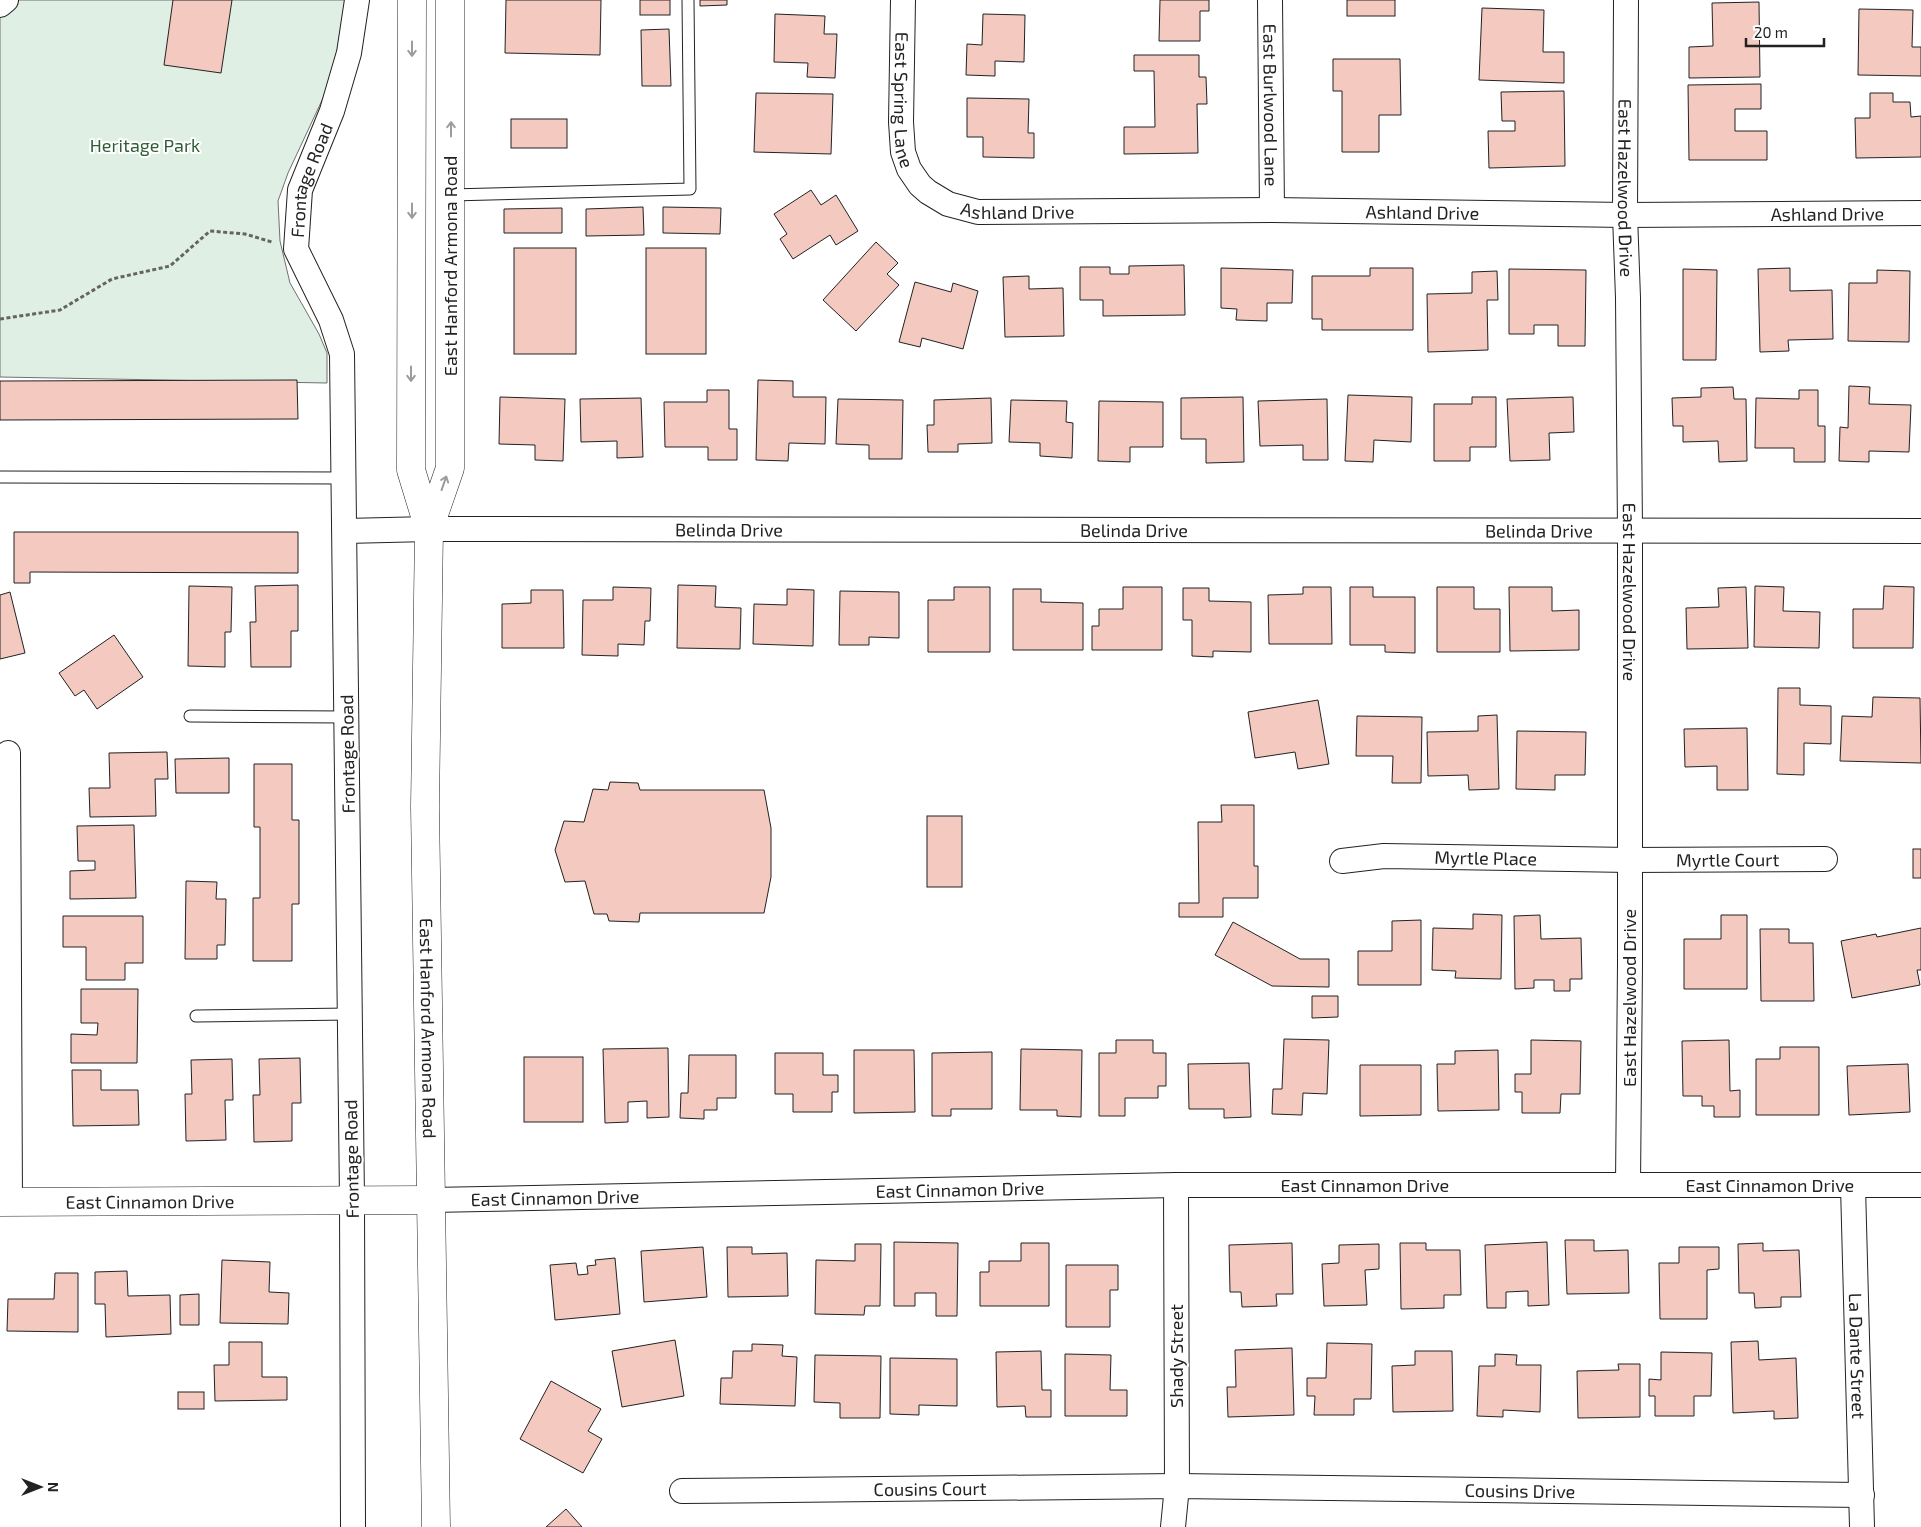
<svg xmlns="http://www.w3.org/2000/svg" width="1921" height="1527" font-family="'Exo 2',sans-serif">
<rect width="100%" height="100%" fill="#fff"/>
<polygon fill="#e0efe3" stroke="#6f6f6f" points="0,0 346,0 337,53 324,96 288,173 278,201 280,241 290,283 319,334 327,353 327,383 0,377"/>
<g fill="#f3c9c0" stroke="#222">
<polygon points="173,0 232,0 221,73 164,65"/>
<polygon points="506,0 601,0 600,55 505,53"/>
<rect x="640" y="0" width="30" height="15"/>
<polygon points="700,0 727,0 727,5 700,6"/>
<polygon points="1160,0 1209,0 1209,11 1200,11 1200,41 1159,41"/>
<rect x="1347" y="0" width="48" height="16"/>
<polygon points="1759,2 1760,77 1689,78 1689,47 1713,46 1712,3"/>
<polygon points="1482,8 1544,10 1543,52 1564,52 1564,83 1479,80"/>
<polygon points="1859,9 1913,10 1912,47 1921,47 1921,76 1858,75"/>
<polygon points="775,14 825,16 824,34 837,34 835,78 807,77 808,63 774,62"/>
<polygon points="983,14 1025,15 1024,62 995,61 995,76 966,75 967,44 982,45"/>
<polygon points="669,29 671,86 642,86 641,30"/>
<polygon points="1134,55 1199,55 1199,77 1206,77 1207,104 1197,104 1198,153 1124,154 1124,127 1155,127 1154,71 1134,71"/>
<polygon points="1333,59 1400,59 1401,115 1379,115 1379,152 1342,152 1342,91 1333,91"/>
<polygon points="1761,84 1761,109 1735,109 1735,131 1767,131 1767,160 1689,160 1688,85"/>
<polygon points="1564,91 1565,166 1489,168 1488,131 1515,131 1515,121 1502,121 1501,92"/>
<polygon points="756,93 833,94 831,154 754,152"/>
<polygon points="1870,93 1893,93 1893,102 1910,102 1911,117 1921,116 1921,157 1856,158 1855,118 1870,118"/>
<polygon points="967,98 1029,99 1028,133 1034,133 1034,158 983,157 983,137 967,137"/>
<rect x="511" y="119" width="56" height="29"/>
<polygon points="811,190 821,205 836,195 858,231 836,245 830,235 793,259 780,239 787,234 774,214"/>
<polygon points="643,207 644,235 586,236 586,209"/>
<polygon points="663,207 721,208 720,234 663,233"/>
<polygon points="562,208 562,233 504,233 504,209"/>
<polygon points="876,242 898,263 887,274 899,285 856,331 823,300"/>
<rect x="514" y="248" width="62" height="106"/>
<rect x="646" y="248" width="60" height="106"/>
<polygon points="1184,265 1185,315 1103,316 1103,300 1080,300 1080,267 1110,267 1110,274 1129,274 1129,266"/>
<polygon points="1221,268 1293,270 1292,303 1267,303 1267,321 1236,320 1237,309 1221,308"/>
<polygon points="1370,268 1413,268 1413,330 1322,330 1322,319 1312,319 1312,276 1370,276"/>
<polygon points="1790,268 1790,291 1832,290 1833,339 1788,340 1789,351 1760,352 1758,269"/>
<polygon points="1509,269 1586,270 1585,346 1558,346 1558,325 1534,325 1534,334 1509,334"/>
<polygon points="1683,269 1717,270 1716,360 1683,360"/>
<polygon points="1877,270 1910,271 1909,342 1848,341 1849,283 1877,283"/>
<polygon points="1497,271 1498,300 1487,300 1488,350 1428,352 1427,294 1472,293 1472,272"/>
<polygon points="1029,276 1029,289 1063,288 1064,336 1005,337 1003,277"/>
<polygon points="915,282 951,292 953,283 978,291 963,349 922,338 920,347 899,342"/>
<polygon points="297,380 298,419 0,420 0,381"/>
<polygon points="758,380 793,381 793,397 826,397 825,444 789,443 788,461 756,460"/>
<polygon points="1849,386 1870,387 1869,404 1911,405 1909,452 1869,451 1869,462 1839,461 1840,427 1848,428"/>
<polygon points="1733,387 1734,399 1746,399 1747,461 1719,462 1718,441 1683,442 1683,426 1673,426 1672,398 1701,397 1701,388"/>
<polygon points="707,390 729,390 729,429 737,429 737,460 708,460 708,447 665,447 664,402 707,402"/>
<polygon points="1799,390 1818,390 1818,426 1825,426 1825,462 1794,462 1794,448 1755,448 1756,398 1799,399"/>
<polygon points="1348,395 1412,397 1411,442 1374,440 1373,462 1345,461"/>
<polygon points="500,397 565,399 563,461 535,460 535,445 499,444"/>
<polygon points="1243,397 1244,462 1206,463 1206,439 1181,439 1181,398"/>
<polygon points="1472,397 1496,397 1496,447 1470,447 1470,461 1434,461 1434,404 1472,404"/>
<polygon points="1573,397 1574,432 1549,433 1550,460 1510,461 1507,399"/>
<polygon points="641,398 643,457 617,458 617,441 581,442 580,399"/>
<polygon points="991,398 992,443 958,444 958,452 928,452 927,425 934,425 934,400"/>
<polygon points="838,399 903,400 902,459 869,459 869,445 836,444"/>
<polygon points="1327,399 1328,460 1303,460 1303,445 1260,446 1258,401"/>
<polygon points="1011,400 1067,401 1066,422 1073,423 1072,458 1040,456 1040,443 1009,442"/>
<polygon points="1099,401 1163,402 1163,447 1130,447 1130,462 1098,461"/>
<polygon points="14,532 298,532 298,573 30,572 30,583 14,583"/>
<polygon points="298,585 298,631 291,631 291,667 251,667 250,622 256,622 255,586"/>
<polygon points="678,585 716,586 715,607 741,608 740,649 677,648"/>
<polygon points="189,586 232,587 231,632 225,632 225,667 188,666"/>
<polygon points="1755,586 1784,587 1783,611 1820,612 1819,648 1754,647"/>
<polygon points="1884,586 1914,587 1913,648 1853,648 1853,609 1883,609"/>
<polygon points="613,587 651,588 650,621 645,621 644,645 618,644 618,656 582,655 583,600 613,600"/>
<polygon points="954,587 990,587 990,652 928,652 928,600 954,600"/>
<polygon points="1123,587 1162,587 1162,650 1092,650 1092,626 1099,626 1099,609 1123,609"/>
<polygon points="1303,587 1331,587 1332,644 1269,644 1268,595 1303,594"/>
<polygon points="1350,587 1373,587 1373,597 1415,597 1415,653 1385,652 1385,645 1350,645"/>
<polygon points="1437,587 1474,587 1474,609 1500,609 1500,652 1437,652"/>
<polygon points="1509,587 1552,587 1552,611 1579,610 1579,650 1510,651"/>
<polygon points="1746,587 1748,648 1687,649 1686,608 1719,607 1718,588"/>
<polygon points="1183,588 1209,588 1209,601 1251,602 1251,652 1213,651 1213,657 1192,656 1192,620 1183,620"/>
<polygon points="787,589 814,590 813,646 753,644 754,604 787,605"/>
<polygon points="1013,589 1041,589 1041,602 1083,603 1083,650 1013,650"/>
<polygon points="531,590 563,590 564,648 502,648 502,604 531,603"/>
<polygon points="840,591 899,592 899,638 869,637 869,645 839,645"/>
<polygon points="10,592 25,653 0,659 0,595"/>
<polygon points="114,635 143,677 97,709 84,690 75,696 59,673"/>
<polygon points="1778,688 1800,688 1800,705 1831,706 1831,744 1804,743 1804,775 1777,774"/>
<polygon points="1873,697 1920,698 1921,763 1840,761 1842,716 1872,717"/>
<polygon points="1318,700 1329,764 1298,769 1295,752 1255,758 1248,712"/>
<polygon points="1497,715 1499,789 1469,790 1468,775 1428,776 1427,732 1478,731 1478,716"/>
<polygon points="1357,716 1422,717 1421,783 1392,783 1393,756 1356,756"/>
<polygon points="1747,728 1748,790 1717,790 1717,766 1685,767 1684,729"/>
<polygon points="1517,731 1586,732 1585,775 1555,775 1555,790 1516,789"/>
<polygon points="167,752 168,779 155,779 156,816 90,817 89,788 110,788 109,753"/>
<polygon points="229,758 229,793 176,793 175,759"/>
<polygon points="254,764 292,764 292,820 299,820 299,904 292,904 292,961 253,961 253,898 260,898 260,827 254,827"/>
<polygon points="610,782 638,783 640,790 764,790 771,828 771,877 764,913 640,913 639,922 609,921 607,914 594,914 585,881 565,882 555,850 564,821 584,822 593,789 608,790"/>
<polygon points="1221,805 1254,805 1254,866 1258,866 1258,898 1223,898 1223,917 1179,917 1179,903 1199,903 1198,822 1222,822"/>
<rect x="927" y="816" width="35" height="71"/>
<polygon points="134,825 136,898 70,899 70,871 95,870 95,861 78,861 77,826"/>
<rect x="1913" y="849" width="8" height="29"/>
<polygon points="186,881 217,882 216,899 226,899 225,945 217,945 217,959 185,959"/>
<polygon points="1473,914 1502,915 1501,979 1455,978 1456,971 1432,970 1433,928 1473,929"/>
<polygon points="1540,915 1541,939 1581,938 1582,979 1570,979 1570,991 1554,991 1554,980 1534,980 1534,988 1515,989 1514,916"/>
<polygon points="1721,915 1747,915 1747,989 1684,989 1684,939 1721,939"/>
<polygon points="63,916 143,916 143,963 125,963 125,980 86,980 86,947 63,947"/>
<polygon points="1421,920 1421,985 1358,985 1358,951 1392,951 1392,921"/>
<polygon points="1233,922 1300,959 1329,959 1329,987 1272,986 1215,955"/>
<polygon points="1921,928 1921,970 1917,970 1920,985 1852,998 1841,941 1876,934 1877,937"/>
<polygon points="1760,929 1789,929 1789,943 1813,943 1814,1001 1761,1001"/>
<polygon points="81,989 138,989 137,1063 71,1063 71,1034 97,1035 98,1023 81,1023"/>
<polygon points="1312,996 1338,996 1338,1017 1312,1018"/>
<polygon points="1284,1039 1329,1040 1327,1094 1303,1093 1302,1115 1272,1114 1273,1089 1282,1089"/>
<polygon points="1116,1040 1153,1040 1153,1053 1166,1053 1166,1086 1158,1086 1158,1098 1125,1098 1125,1116 1099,1116 1099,1053 1116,1053"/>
<polygon points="1531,1040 1581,1041 1580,1094 1561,1094 1560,1113 1522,1113 1522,1092 1515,1092 1515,1074 1531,1074"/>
<polygon points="1729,1040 1730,1091 1740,1090 1740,1117 1714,1117 1714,1106 1702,1106 1702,1096 1683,1096 1682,1041"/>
<polygon points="1780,1047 1819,1047 1819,1115 1756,1115 1756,1059 1780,1059"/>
<polygon points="668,1048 669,1117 647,1118 647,1101 628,1102 628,1122 605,1123 603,1049"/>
<polygon points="1021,1049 1082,1050 1081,1117 1057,1116 1057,1110 1020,1110"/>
<polygon points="854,1050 914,1050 915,1112 854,1113"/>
<polygon points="1498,1050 1499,1110 1438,1111 1437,1064 1455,1064 1455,1051"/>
<polygon points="992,1052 992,1109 951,1109 951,1116 932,1116 932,1053"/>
<polygon points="775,1053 823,1053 823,1075 838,1075 838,1092 832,1092 832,1112 793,1112 793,1094 775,1094"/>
<polygon points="689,1055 736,1055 736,1098 717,1098 717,1110 704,1110 704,1119 680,1118 681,1093 688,1093"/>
<rect x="524" y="1057" width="59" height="65"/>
<polygon points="300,1058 301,1103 292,1103 292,1141 254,1142 253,1095 260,1095 259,1059"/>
<polygon points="232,1059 233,1100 225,1100 226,1140 186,1141 185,1094 192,1094 191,1060"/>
<polygon points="1249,1063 1251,1117 1224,1118 1224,1109 1189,1109 1188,1064"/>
<polygon points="1908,1064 1910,1112 1849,1115 1847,1066"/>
<polygon points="1360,1065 1421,1065 1421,1115 1360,1116"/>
<polygon points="72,1070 101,1070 101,1090 138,1090 139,1125 73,1126"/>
<polygon points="1565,1240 1594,1240 1594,1251 1628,1250 1629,1293 1567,1294"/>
<polygon points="894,1242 958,1243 957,1316 936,1316 936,1293 915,1293 915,1306 894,1306"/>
<polygon points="1547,1242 1549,1305 1528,1306 1528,1291 1506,1292 1506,1308 1487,1308 1485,1245"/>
<polygon points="1021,1243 1049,1243 1049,1306 980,1306 980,1272 989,1272 989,1261 1021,1261"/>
<polygon points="1292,1243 1293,1294 1276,1294 1277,1306 1242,1307 1241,1292 1230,1292 1229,1245"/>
<polygon points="1400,1243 1426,1243 1426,1250 1460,1250 1461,1295 1444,1295 1444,1308 1401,1309"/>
<polygon points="1763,1243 1763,1251 1799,1250 1801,1297 1781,1297 1781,1307 1755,1308 1754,1293 1739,1293 1738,1244"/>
<polygon points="855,1244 881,1244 880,1306 865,1306 864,1315 815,1314 816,1260 855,1261"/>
<polygon points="1379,1244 1379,1269 1365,1270 1367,1305 1324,1306 1322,1264 1339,1263 1339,1245"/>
<polygon points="703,1247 707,1297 644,1302 641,1251"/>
<polygon points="727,1247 752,1247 752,1254 787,1253 788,1296 728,1297"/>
<polygon points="1679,1247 1719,1247 1719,1269 1707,1270 1707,1319 1660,1319 1659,1263 1679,1263"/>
<polygon points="615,1258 620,1314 555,1320 550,1265 576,1263 578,1275 588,1274 587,1266 596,1265 595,1260"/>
<polygon points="222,1260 270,1262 269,1292 289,1293 288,1324 220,1323"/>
<polygon points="1066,1265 1118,1265 1118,1290 1110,1290 1110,1327 1066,1327"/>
<polygon points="127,1271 128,1296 170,1295 171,1334 106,1337 105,1304 95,1304 95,1272"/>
<polygon points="55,1273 78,1273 78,1332 7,1331 8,1299 54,1299"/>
<polygon points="199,1294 199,1325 180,1325 180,1295"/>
<polygon points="675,1340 684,1396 622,1407 612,1351"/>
<polygon points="1758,1341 1759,1360 1796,1358 1798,1418 1774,1419 1774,1411 1733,1413 1731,1342"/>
<polygon points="229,1342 262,1342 262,1377 287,1377 287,1400 215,1401 214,1365 229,1365"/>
<polygon points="1327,1343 1372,1344 1371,1399 1354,1399 1354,1415 1314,1415 1315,1396 1307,1396 1307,1378 1326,1378"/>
<polygon points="752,1344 783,1345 782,1356 797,1357 795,1406 720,1404 721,1378 732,1378 733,1351 752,1351"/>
<polygon points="1292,1348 1294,1415 1228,1417 1227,1387 1236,1387 1235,1350"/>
<polygon points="1041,1351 1042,1390 1051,1390 1051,1417 1026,1417 1025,1406 997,1407 996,1352"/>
<polygon points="1415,1351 1452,1351 1453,1411 1393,1412 1392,1366 1415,1365"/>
<polygon points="1661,1352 1712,1353 1711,1396 1694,1396 1694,1416 1655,1416 1655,1396 1649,1396 1649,1379 1661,1380"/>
<polygon points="1065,1354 1111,1355 1110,1390 1127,1390 1127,1416 1065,1416"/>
<polygon points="1495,1354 1517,1355 1516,1365 1541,1365 1540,1412 1503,1410 1503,1417 1477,1416 1479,1366 1495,1366"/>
<polygon points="815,1355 881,1356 880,1418 840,1418 840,1403 814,1402"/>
<polygon points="890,1358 957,1359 957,1406 919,1405 919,1415 890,1414"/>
<polygon points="1618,1364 1640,1364 1640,1417 1578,1418 1577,1371 1619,1370"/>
<polygon points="551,1381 601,1409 588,1431 602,1439 583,1473 520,1439"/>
<rect x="178" y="1392" width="26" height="17"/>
<polygon points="566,1509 582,1527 546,1527"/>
</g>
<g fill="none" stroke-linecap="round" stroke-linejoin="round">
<defs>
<g id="service">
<polyline points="451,195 690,189 688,0"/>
<polyline points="0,477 344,478"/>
<polyline points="190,716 347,717"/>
<polyline points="196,1016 350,1014"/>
</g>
<g id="minor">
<path id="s1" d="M903 0 901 122 903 152 909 169 920 185 928 192 948 204 978 212 1272 210 1625 215 1921 213"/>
<path id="s2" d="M1270 0 1272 210"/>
<path id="s3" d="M1626 0 1625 215 1628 298 1630 531V963L1628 1185"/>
<polyline points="0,5 6,0"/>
<path id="s4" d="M345 531 429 529 1921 531"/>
<polyline points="8,753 10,1202"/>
<path id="s5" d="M1342 861 1384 856 1629 860 1825 859"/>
<path id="s6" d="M1853 1186 1862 1527"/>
<path id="s7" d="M430 1200 1176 1185H1921"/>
<path id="s8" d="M682 1491 1177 1486 1862 1495"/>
<path id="s9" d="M353 1527 352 1200 342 354 331 320 296 249 300 190 332 111 349 53 357 0"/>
<polyline points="1173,1527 1177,1486 1176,1185"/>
</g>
<g id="tertiary">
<path id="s10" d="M0 1202 430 1200"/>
</g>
<g id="secondary">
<path id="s11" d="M412 0 411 470 429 529 425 807 436 1527"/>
<polyline points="429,529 450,468 450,0"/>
</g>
</defs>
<use href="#service" stroke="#222" stroke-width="13"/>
<use href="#minor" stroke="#222" stroke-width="26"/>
<use href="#tertiary" stroke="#222" stroke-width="29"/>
<use href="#secondary" stroke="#222" stroke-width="29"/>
<polyline stroke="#646464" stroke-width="3" stroke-dasharray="4 2.5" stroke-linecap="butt" points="0,319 60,310 112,279 170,266 210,231 245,234 272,242"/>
<use href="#service" stroke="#fff" stroke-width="11"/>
<use href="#minor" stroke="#fff" stroke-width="24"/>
<use href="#tertiary" stroke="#fff" stroke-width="28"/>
<use href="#secondary" stroke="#fff" stroke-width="28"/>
</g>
<defs><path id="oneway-shaft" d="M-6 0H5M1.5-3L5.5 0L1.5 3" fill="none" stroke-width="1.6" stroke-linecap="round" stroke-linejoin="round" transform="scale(1.25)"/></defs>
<g stroke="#9c9c9c">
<use href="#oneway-shaft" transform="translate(412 49) rotate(90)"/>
<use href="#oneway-shaft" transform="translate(451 129) rotate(-90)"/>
<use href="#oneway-shaft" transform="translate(412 211) rotate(90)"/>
<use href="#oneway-shaft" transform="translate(411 374) rotate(90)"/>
<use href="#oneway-shaft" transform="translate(444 483) rotate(-71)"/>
</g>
<g text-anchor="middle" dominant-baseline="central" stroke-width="4" stroke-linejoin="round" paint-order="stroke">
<g font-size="18" fill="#222" stroke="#fff">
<text stroke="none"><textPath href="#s1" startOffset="100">East Spring Lane</textPath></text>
<text stroke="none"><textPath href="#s2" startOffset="105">East Burlwood Lane</textPath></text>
<text stroke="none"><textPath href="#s9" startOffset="1359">Frontage Road</textPath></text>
<text stroke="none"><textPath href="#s3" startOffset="188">East Hazelwood Drive</textPath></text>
<text stroke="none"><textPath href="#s1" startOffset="294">Ashland Drive</textPath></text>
<text stroke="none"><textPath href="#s1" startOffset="699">Ashland Drive</textPath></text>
<text stroke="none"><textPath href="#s1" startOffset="1104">Ashland Drive</textPath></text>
<text transform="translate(450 266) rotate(-90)">East Hanford Armona Road</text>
<text stroke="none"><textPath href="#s4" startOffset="384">Belinda Drive</textPath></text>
<text stroke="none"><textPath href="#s4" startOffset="789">Belinda Drive</textPath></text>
<text stroke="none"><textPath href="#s4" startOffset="1194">Belinda Drive</textPath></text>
<text stroke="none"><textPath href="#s3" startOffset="592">East Hazelwood Drive</textPath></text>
<text transform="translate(347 754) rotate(-91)">Frontage Road</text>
<text stroke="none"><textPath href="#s5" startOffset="144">Myrtle Place</textPath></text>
<text stroke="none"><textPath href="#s5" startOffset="386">Myrtle Court</textPath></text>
<text transform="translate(1629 998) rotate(-90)">East Hazelwood Drive</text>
<text stroke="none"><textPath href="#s11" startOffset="1031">East Hanford Armona Road</textPath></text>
<text transform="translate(351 1159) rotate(-91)">Frontage Road</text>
<text stroke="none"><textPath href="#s7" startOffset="935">East Cinnamon Drive</textPath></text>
<text stroke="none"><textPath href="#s7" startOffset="1340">East Cinnamon Drive</textPath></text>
<text stroke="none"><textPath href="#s7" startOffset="530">East Cinnamon Drive</textPath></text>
<text stroke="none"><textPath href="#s7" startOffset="125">East Cinnamon Drive</textPath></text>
<text stroke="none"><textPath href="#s10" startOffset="150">East Cinnamon Drive</textPath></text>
<text transform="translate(1176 1356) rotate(-90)">Shady Street</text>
<text stroke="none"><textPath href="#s6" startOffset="170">La Dante Street</textPath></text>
<text stroke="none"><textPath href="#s8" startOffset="248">Cousins Court</textPath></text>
<text stroke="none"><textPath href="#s8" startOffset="838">Cousins Drive</textPath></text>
</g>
<g font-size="18" fill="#2f5e38" stroke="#fff">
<text x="145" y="145">Heritage Park</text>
</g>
</g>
<g transform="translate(40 1487) rotate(90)" stroke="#ffffff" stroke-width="4" paint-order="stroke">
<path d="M0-4L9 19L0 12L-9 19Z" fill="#222222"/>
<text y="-8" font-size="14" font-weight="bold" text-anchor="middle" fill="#222222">N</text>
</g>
<path d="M1746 38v8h78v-8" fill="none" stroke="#222222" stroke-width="2.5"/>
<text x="1754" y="38" font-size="15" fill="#222222" stroke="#ffffff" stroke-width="4" paint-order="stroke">20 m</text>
</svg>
